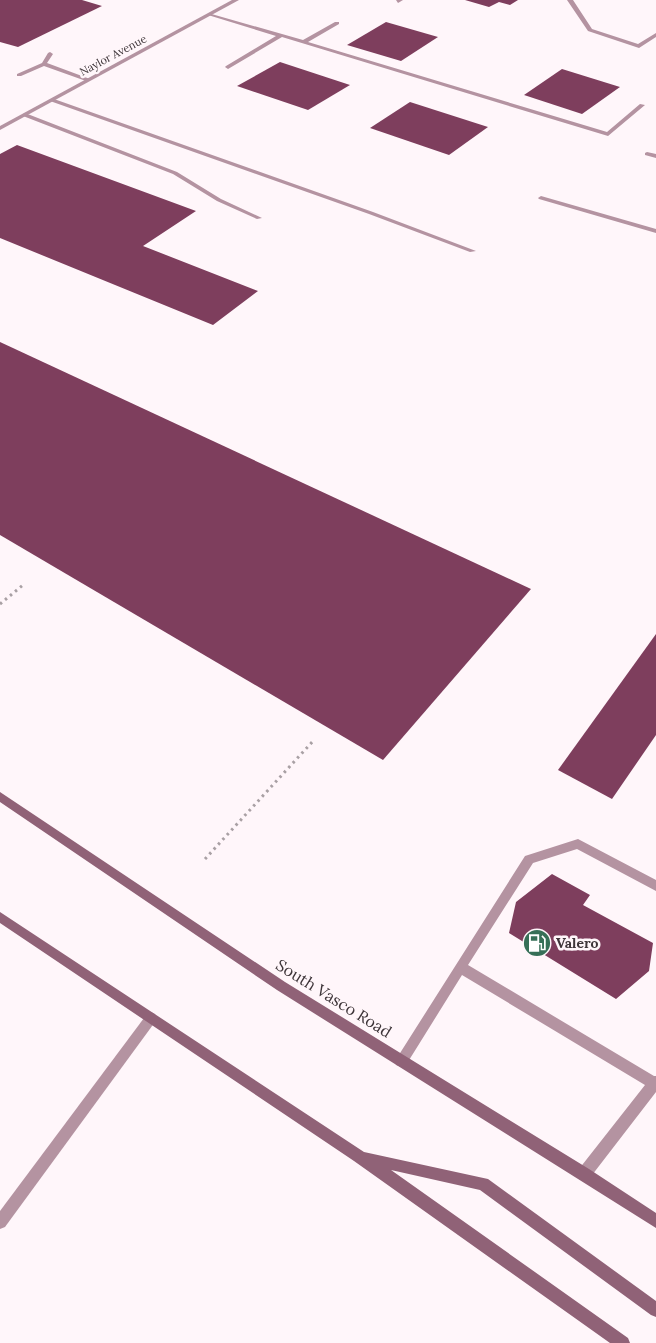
<svg xmlns="http://www.w3.org/2000/svg" width="656" height="1343" font-family="Lora,serif">
<rect width="100%" height="100%" fill="#fff6fa"/>
<g fill="#7e3e5d">
<polygon points="0,0 82,0 102,6 18,47 0,42"/>
<polygon points="465,0 518,0 510,5 499,2 489,7"/>
<polygon points="386,22 438,37 401,61 347,45"/>
<polygon points="280,62 350,85 308,110 237,86"/>
<polygon points="562,69 620,87 582,114 524,95"/>
<polygon points="410,102 488,127 449,155 370,128"/>
<polygon points="17,145 196,211 143,246 258,291 213,325 0,238 0,154"/>
<polygon points="0,342 531,589 383,760 0,535"/>
<polygon points="656,634 656,735 612,799 558,770"/>
<polygon points="552,874 590,895 583,905 653,943 649,971 616,999 509,933 516,902"/>
</g>
<g fill="none" stroke-linecap="round" stroke-linejoin="round">
<g stroke="#a9a0a4" stroke-width="3" stroke-dasharray="2.5 4" stroke-linecap="butt">
<polyline points="0,604 23,585"/>
<polyline points="205,859 314,740"/>
</g>
<g fill="#b493a1" fill-rule="evenodd">
<polygon points="396,0 403,0 398,3"/>
<polygon points="567,0 573,0 592,29 638,44 656,33 656,37 639,48 588,31"/>
<polygon points="208,13 303,40 335,22 339,22 339,24 308,42 607,132 640,104 645,105 608,136 282,37 228,69 225,67 226,66 276,36 208,15"/>
<polygon points="50,52 53,54 47,63 90,79 90,81 86,81 44,66 21,76 17,76 17,74 42,63 48,53"/>
<polygon points="50,99 54,99 373,212 476,251 470,252 369,214 50,101"/>
<polygon points="25,113 177,172 221,199 262,218 257,219 217,201 173,174 23,116 22,115"/>
<polygon points="647,152 656,154 656,158 645,155 645,153"/>
<polygon points="541,196 656,229 656,233 539,199 538,198"/>
<polygon points="578,839 656,880 656,891 577,849 533,863 468,965 654,1076 656,1076 656,1092 589,1179 584,1181 579,1179 577,1174 579,1169 645,1085 462,975 406,1065 401,1067 396,1065 395,1061 525,856"/>
<polygon points="151,1012 155,1014 157,1018 155,1022 5,1227 0,1229 0,1211 147,1014"/>
</g>
<polygon fill="#b493a1" fill-rule="evenodd" points="232,0 239,0 0,130 0,126"/>
<g fill="#906277" fill-rule="evenodd">
<polygon points="0,792 285,982 589,1169 656,1213 656,1228 277,990 0,802"/>
<polygon points="0,912 364,1152 488,1179 656,1301 656,1317 651,1315 480,1190 391,1170 628,1338 630,1343 610,1343 354,1161 0,923"/>
</g>
</g>
<defs>
<symbol id="fuel-disc" viewBox="-11 -11 22 22"><circle r="9.5" fill="#366f57" stroke="#fff6fa"/><path d="M-5.5-6h7V0h2V4h1.3V-2.5L3-4.5l.8-.8L6-3V5H2.5V1h-1V6h-7ZM-4.2-4.7v3.2H.2V-4.7Z" fill="#fff"/></symbol>
</defs>
<g fill-rule="evenodd">
<use href="#fuel-disc" x="521" y="927" width="32" height="32"/>
</g>
<g text-anchor="middle" dominant-baseline="central" stroke-width="5" stroke-linejoin="round" paint-order="stroke">
<g font-size="11" fill="#3e3539" stroke="#fff6fa">
<text transform="translate(113 55) rotate(-28)">Naylor Avenue</text>
</g>
<g font-size="14" font-weight="bold" fill="#3e3539" stroke="#fff6fa" text-anchor="start">
<text x="556" y="943">Valero</text>
</g>
<g font-size="16" fill="#3e3539" stroke="#fff6fa">
<text transform="translate(334 998) rotate(32)">South Vasco Road</text>
</g>
</g>
</svg>
